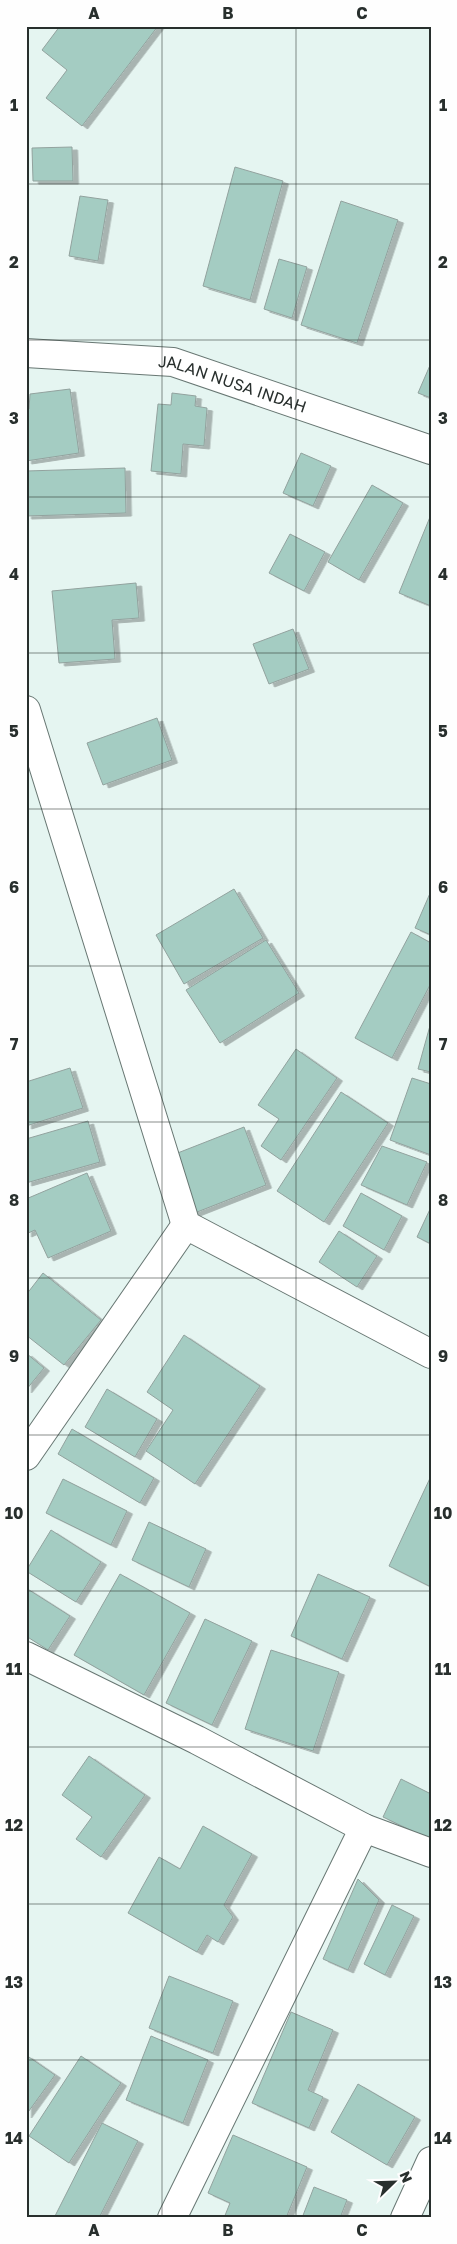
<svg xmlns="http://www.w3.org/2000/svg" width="457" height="2244" font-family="'Golos Text',sans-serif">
<defs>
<filter id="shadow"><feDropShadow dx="5.5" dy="3" stdDeviation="0" flood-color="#0004"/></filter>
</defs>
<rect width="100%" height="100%" fill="#e5f5f1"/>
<g fill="#a4ccc2" stroke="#92a29e" filter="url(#shadow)">
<polygon points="60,26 158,26 82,126 46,98 67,70 42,50"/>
<polygon points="72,147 73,181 33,181 32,148"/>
<polygon points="235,167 283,181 250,300 203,286"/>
<polygon points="80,196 108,200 98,261 69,256"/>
<polygon points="341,201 398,220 357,343 301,325"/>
<polygon points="279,259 307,267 292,318 264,309"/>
<polygon points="431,363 431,398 418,393"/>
<polygon points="70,389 79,453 26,461 26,409 29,409 30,394"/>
<polygon points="172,393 196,396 195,406 207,408 204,446 183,444 181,474 151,471 158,404 171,405"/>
<polygon points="301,453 331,466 313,506 283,493"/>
<polygon points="125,468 126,513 26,516 26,471"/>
<polygon points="372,485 403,503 359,580 328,562"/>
<polygon points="430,517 431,518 431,606 399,593"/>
<polygon points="290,534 325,552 304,591 269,573"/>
<polygon points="136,583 139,618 112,620 115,659 59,663 52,591"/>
<polygon points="293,629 309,669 269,684 253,644"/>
<polygon points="157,718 172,760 103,785 87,743"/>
<polygon points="234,889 263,938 184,984 156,935"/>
<polygon points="431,891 431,935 415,928"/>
<polygon points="411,932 431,943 431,983 392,1058 355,1038"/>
<polygon points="266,940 299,993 220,1043 186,990"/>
<polygon points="431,1022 431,1072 418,1069"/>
<polygon points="296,1049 337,1078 281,1160 261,1146 279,1119 258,1105"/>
<polygon points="70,1068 83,1108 26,1126 26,1082"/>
<polygon points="412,1078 431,1084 431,1155 390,1140"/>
<polygon points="341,1092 388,1123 324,1222 277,1191"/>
<polygon points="88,1121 100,1162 26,1183 26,1139"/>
<polygon points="244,1127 266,1185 192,1214 170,1156"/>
<polygon points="382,1146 427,1162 407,1205 361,1185"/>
<polygon points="87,1173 111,1231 48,1258 35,1230 26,1234 26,1199"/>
<polygon points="361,1193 402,1216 384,1250 343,1226"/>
<polygon points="431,1207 431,1244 417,1237"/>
<polygon points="339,1231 377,1256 357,1287 319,1262"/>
<polygon points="43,1273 101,1320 64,1365 26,1335 26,1295"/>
<polygon points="184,1335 260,1386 195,1484 146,1451 173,1410 147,1392"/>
<polygon points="26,1353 44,1368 26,1390"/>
<polygon points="107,1389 157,1419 135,1457 85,1427"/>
<polygon points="72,1429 154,1478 140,1503 58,1454"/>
<polygon points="431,1476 431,1587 389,1566"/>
<polygon points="63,1479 127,1511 111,1545 46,1513"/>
<polygon points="149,1522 206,1549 189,1587 132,1560"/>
<polygon points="51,1530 101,1562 76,1602 26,1571"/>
<polygon points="120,1574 190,1613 144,1695 74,1655"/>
<polygon points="318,1574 370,1597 342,1659 291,1636"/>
<polygon points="26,1588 70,1616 48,1650 26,1636"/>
<polygon points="205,1619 252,1641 212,1725 166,1703"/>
<polygon points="271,1650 339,1672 313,1751 245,1729"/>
<polygon points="89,1756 145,1795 101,1857 76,1839 92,1817 62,1795"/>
<polygon points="401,1779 431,1794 431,1840 383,1817"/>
<polygon points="203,1826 252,1854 224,1905 233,1917 218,1942 207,1935 197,1952 128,1913 159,1857 180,1869"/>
<polygon points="358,1879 379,1900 348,1970 323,1959"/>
<polygon points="392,1905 414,1916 385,1975 364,1964"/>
<polygon points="169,1976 233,2001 213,2053 149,2028"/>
<polygon points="291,2012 333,2030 308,2090 323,2097 309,2128 252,2103"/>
<polygon points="151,2036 208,2060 183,2123 126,2100"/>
<polygon points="26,2055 55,2075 26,2115"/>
<polygon points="81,2056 121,2083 69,2163 29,2136"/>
<polygon points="358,2084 415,2117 387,2165 331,2132"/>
<polygon points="102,2123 138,2141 99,2218 54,2218"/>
<polygon points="233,2135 307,2167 286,2218 224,2218 230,2203 208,2193"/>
<polygon points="314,2187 347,2200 340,2218 302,2218"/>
</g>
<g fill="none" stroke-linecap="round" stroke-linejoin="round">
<defs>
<g id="minor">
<path id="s1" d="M26 353 173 362 431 450"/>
<polyline points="26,710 186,1225 431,1354"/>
<polyline points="26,1456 186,1225"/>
<polyline points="26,1656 197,1740 364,1828 431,1853"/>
<polyline points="172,2218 364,1828"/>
<polyline points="405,2218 431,2161"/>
</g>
</defs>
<use href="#minor" stroke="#687773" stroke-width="30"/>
<use href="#minor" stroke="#fff" stroke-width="28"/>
</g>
<path fill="none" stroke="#282f2d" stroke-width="1" stroke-opacity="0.55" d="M162 26V2218M296 26V2218M26 184H431M26 340H431M26 497H431M26 653H431M26 809H431M26 966H431M26 1122H431M26 1278H431M26 1435H431M26 1591H431M26 1747H431M26 1904H431M26 2060H431"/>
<g text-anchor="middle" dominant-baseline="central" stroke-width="4" stroke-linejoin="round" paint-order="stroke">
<g font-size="16" fill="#282f2d" stroke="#fefefe">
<text stroke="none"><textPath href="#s1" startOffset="210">JALAN NUSA INDAH</textPath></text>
</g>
</g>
<rect width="457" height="2244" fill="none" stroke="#fefefe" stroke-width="55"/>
<g transform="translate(394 2182) rotate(67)" stroke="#fefefe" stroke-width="4" paint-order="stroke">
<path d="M0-4L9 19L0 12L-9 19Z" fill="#282f2d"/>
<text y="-8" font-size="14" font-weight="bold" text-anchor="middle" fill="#282f2d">N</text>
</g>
<rect x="28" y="28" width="402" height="2188" fill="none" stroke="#282f2d" stroke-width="2"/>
<g font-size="16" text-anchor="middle" font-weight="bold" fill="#282f2d">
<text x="94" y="19">A</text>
<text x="228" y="19">B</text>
<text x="362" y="19">C</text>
<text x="14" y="111">1</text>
<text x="443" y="111">1</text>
<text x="14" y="268">2</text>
<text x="443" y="268">2</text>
<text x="14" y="424">3</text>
<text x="443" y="424">3</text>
<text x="14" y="580">4</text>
<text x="443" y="580">4</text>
<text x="14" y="737">5</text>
<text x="443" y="737">5</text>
<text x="14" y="893">6</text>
<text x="443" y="893">6</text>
<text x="14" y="1050">7</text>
<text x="443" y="1050">7</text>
<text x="14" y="1206">8</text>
<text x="443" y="1206">8</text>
<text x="14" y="1362">9</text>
<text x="443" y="1362">9</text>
<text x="14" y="1519">10</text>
<text x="443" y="1519">10</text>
<text x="14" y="1675">11</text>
<text x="443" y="1675">11</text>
<text x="14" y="1831">12</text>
<text x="443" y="1831">12</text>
<text x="14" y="1988">13</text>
<text x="443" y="1988">13</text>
<text x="14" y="2144">14</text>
<text x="443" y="2144">14</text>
<text x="94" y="2236">A</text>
<text x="228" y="2236">B</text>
<text x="362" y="2236">C</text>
</g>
</svg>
